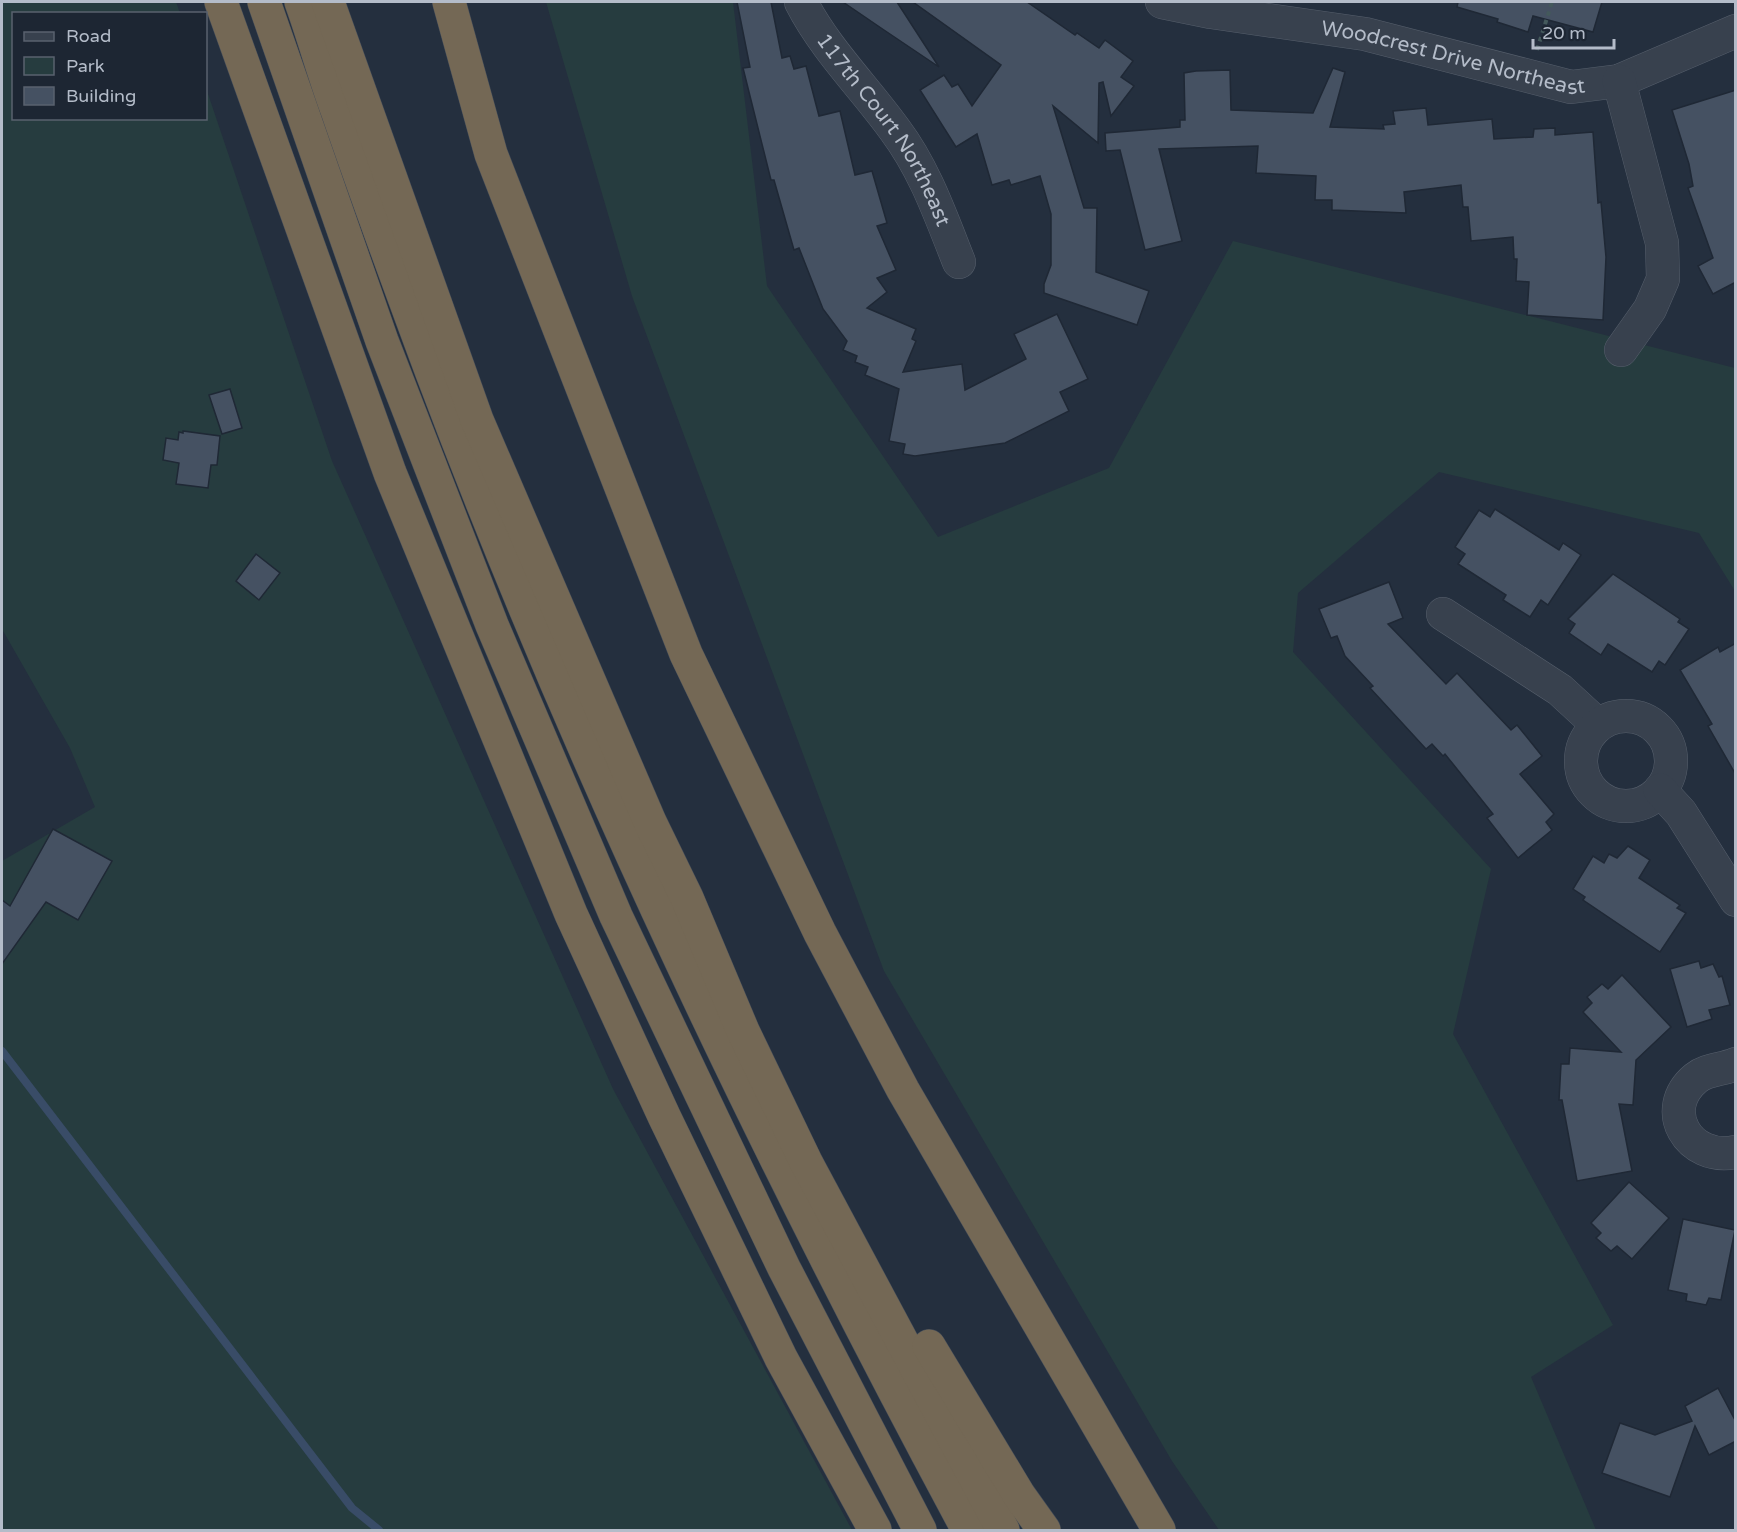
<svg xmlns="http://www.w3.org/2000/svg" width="1737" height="1532" font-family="'Varela Round',sans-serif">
<rect width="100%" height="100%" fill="#242f3e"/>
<g fill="#263c3f">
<polygon points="2,2 176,2 180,13 14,14 14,118 206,118 206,88 332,461 613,1089 852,1530 2,1530 2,861 95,807 70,748 2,629"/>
<polygon points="546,2 733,2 767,286 938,537 1109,468 1233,241 1735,368 1735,591 1699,533 1439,472 1298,593 1293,652 1491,869 1453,1034 1613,1325 1531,1377 1596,1530 1219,1530 1172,1461 884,971 632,296"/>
</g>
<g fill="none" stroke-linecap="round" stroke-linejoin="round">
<polyline stroke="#394c67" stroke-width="8" points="2,1051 352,1508 379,1530"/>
</g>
<g fill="#455162" stroke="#1f2835" stroke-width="1.5">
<polygon points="737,2 771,2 782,58 790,56 794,69 806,66 819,116 840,111 855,175 872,171 887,223 877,226 896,270 877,278 887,292 867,308 916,329 912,339 916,341 903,372 962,364 965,390 1026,359 1014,334 1057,314 1088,379 1060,392 1069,411 1005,443 915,456 903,454 905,444 889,441 899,389 865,375 868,367 855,362 857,356 843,350 847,341 823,309 799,248 794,250 774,180 771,180 743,68 750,67"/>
<polygon points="843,2 897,2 939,67 884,30"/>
<polygon points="913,2 1027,2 1075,35 1077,33 1099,48 1105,40 1133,61 1121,77 1134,86 1111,116 1103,82 1099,83 1098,143 1053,106 1084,208 1097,208 1096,272 1149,291 1137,325 1044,293 1044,284 1051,265 1051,214 1040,176 1011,185 1009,180 992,185 977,134 956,147 920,90 944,75 952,87 958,84 972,106 1001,65"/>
<polygon points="1458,2 1602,2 1593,32 1533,16 1528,32 1497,22 1498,19 1457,7"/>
<polygon points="1333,68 1345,72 1330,127 1384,129 1383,125 1395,124 1393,111 1426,108 1428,125 1492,119 1494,139 1533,137 1534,129 1555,128 1555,135 1593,132 1598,203 1601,202 1606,257 1603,320 1527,315 1529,282 1516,281 1517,259 1514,259 1513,237 1471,241 1468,207 1463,207 1461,185 1404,192 1406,213 1332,210 1332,200 1315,200 1316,176 1256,173 1258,146 1159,149 1182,241 1145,250 1120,150 1106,151 1105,133 1180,127 1180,120 1185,120 1184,73 1196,71 1230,70 1231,110 1313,113"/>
<polygon points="1736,90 1736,282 1713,294 1698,266 1713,258 1688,188 1693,186 1689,164 1672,110"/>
<polygon points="230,389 242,428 222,434 209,395"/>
<polygon points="183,431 220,436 217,465 211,465 208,488 176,484 179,463 163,460 166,438 178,440 179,432 183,433"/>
<polygon points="1495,509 1559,550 1563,543 1581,555 1548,605 1541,600 1530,617 1503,600 1506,595 1458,564 1465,554 1455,547 1479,510 1490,517"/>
<polygon points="256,554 280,573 259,600 236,581"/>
<polygon points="1613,574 1680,619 1678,622 1689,629 1665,665 1659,661 1652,672 1608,644 1601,655 1569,633 1575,624 1568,619"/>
<polygon points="1389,582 1403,618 1388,624 1446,684 1457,673 1511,730 1517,725 1542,756 1520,774 1554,814 1546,822 1552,830 1518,858 1487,818 1493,814 1445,754 1443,756 1432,744 1426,749 1370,688 1373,686 1345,656 1337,636 1331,638 1319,609"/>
<polygon points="1736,643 1736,775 1708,726 1712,724 1680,670 1718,647 1720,652"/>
<polygon points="53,829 112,861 78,920 46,902 2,964 2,900 10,906"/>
<polygon points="1628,846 1650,860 1639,878 1680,905 1677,908 1686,913 1660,952 1583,900 1585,897 1573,889 1593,856 1604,863 1609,854 1617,858"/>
<polygon points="1699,961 1701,968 1713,964 1719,977 1722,976 1730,1005 1709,1010 1712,1019 1687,1027 1670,969"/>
<polygon points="1622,975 1671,1027 1636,1060 1633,1105 1619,1104 1632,1171 1577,1181 1562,1100 1559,1100 1561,1064 1569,1064 1570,1048 1621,1052 1583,1012 1592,1003 1587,997 1602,984 1608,989"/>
<polygon points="1629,1182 1669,1218 1632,1259 1617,1246 1611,1251 1596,1238 1601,1233 1591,1223"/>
<polygon points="1683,1219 1735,1230 1721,1300 1709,1298 1706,1305 1686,1301 1687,1294 1668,1290"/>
<polygon points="1718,1388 1736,1422 1736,1441 1709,1455 1695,1426 1670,1497 1602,1473 1620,1423 1655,1435 1692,1421 1685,1406"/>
</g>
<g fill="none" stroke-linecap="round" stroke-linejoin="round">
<defs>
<g id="minor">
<path id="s1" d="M801 2C825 49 864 87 895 130 925 170 941 217 959 262"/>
<path id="s2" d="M1162 2 1211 12 1365 34 1571 87 1619 81 1736 31"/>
<polyline points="1619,81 1662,243 1663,279 1650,309 1621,350"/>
<polyline points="1443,614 1560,690 1598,725"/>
<circle cx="1626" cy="761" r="45"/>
<polyline points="1660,790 1681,813 1736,900"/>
<path d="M1736 1064C1722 1070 1707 1069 1696 1078 1658 1109 1688 1162 1736 1152"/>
</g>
<g id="highway">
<polyline points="221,2 390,473 571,914 664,1116 781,1358 875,1530"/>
<polyline points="264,2 382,341 492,625 616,916 784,1268 920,1530"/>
<path d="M301 2C314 38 324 76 338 113 368 200 400 287 432 373 582 772 767 1156 968 1530"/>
<polyline points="328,2 477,420 650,822 687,898 743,1031 806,1162 1003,1530"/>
<polyline points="449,2 491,154 686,654 820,933 903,1090 1159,1530"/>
<polyline points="929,1346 1019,1495 1044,1530"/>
</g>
</defs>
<use href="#minor" stroke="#565f6c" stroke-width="34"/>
<use href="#highway" stroke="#434c59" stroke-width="34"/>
<polyline stroke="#44595c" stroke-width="4" stroke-dasharray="4.5 4.5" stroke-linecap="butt" points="1537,50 1552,2"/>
<use href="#minor" stroke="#38414e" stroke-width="33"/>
<use href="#highway" stroke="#746855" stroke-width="33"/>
</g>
<g text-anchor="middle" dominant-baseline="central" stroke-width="4.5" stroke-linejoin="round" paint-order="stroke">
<g font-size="21" fill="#b4bcc9" stroke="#1d2633">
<text stroke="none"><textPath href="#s2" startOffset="297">Woodcrest Drive Northeast</textPath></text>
<text stroke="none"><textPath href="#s1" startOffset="153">117th Court Northeast</textPath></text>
</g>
</g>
<rect width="1737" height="1532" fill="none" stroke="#b4bcc9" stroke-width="6"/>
<rect x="12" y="12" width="195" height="108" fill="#1d2633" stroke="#59626f" stroke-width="1.5"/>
<rect x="24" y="32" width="30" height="9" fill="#38414e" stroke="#59626f" stroke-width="1.5"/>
<text x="66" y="42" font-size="18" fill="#b4bcc9">Road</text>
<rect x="24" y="57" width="30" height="18" fill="#263c3f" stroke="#59626f" stroke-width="1.5"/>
<text x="66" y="72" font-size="18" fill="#b4bcc9">Park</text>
<rect x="24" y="87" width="30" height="18" fill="#455162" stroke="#59626f" stroke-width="1.5"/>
<text x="66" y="102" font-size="18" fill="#b4bcc9">Building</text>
<path d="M1533 39v9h81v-9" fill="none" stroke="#b4bcc9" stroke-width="3"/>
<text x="1542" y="39" font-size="18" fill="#b4bcc9" stroke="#1d2633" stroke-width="4.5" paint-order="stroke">20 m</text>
</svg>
